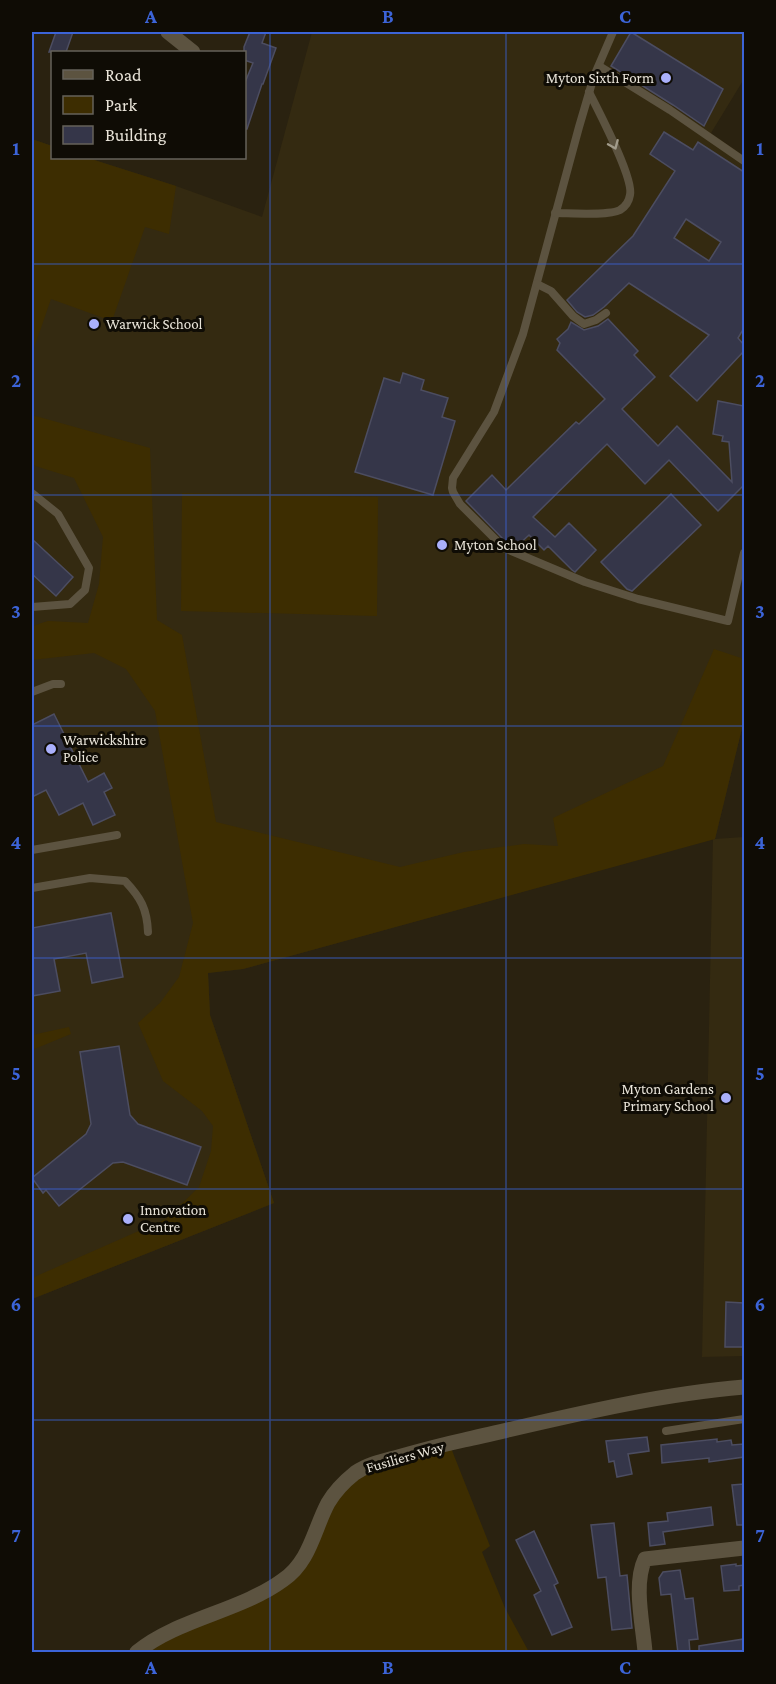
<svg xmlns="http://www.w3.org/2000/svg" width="776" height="1684" font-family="'Crimson Pro',serif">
<rect width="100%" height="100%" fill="#2a2210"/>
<polygon fill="#342a11" points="312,32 744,32 744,79 711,133 744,156 744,720 715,839 744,837 744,1356 702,1357 713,839 243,969 208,973 210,1015 274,1203 32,1299 32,139 52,146 52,158 88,158 176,186 262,217"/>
<g fill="#3d2d01">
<polygon points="32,139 52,146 52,158 88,158 176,186 169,234 145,227 112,321 51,299 32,354"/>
<polygon points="32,415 150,448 157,620 182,635 216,822 400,867 464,852 524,844 558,846 553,818 663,766 714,649 744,659 744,720 715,839 243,969 208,973 210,1015 274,1203 32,1299 32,1278 166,1219 199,1187 211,1151 213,1126 202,1111 163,1081 138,1023 160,1003 179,977 193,923 155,711 126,669 94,653 32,660 32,626 48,621 88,623 99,584 103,537 74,478 32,465"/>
<polygon points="182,493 378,497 377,616 181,611"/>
<polygon points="69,1027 71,1034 32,1050 32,1035"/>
<polygon points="449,1443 490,1546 482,1552 505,1608 529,1652 137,1652 285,1579 345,1482"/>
</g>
<g fill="#353649" stroke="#4c4d61" stroke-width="1.5" fill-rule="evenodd">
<polygon points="56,32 73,32 66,52 49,52"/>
<polygon points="250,32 266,32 262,43 276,48 263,84 262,84 247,129 244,129 244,85 253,63 244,60 244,47"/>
<polygon points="631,32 723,89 704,126 673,105 611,66"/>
<path d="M664 132 693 150 698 142 744 172V328L738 338 744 345V351L697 401 670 376 709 335 629 283 604 307 593 315 585 317 577 312 567 300 633 236 675 171 650 154ZM686 219 721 242 709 261 674 238Z"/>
<polygon points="608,319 638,351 634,355 655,377 622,409 658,446 677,426 732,482 729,442 722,441 723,436 713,434 718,401 744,406 744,485 718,511 669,460 645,484 607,444 533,517 555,537 569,523 596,550 575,572 572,570 548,546 544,550 529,535 516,547 507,543 466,501 492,475 506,490 576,422 579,424 605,399 557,350 560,343 557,339 568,329 571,322 584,330 598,326"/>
<polygon points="403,373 424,380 421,390 448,398 442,417 455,421 433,495 355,472 384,378 400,383"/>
<polygon points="671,494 701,525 632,591 627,589 601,562"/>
<polygon points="32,539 73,577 56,596 32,574"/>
<polygon points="54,714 88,782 104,773 112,788 104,792 115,815 93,825 83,803 59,815 46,790 32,797 32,725"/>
<polygon points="111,913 123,977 92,983 86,953 54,959 60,991 32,996 32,928"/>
<polygon points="119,1046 130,1115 138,1124 201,1147 187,1185 123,1162 113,1163 59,1206 46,1190 43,1193 32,1178 86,1134 91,1124 80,1052"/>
<polygon points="726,1302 744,1303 744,1347 725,1347"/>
<polygon points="647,1437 649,1451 628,1454 632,1474 617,1477 614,1461 609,1462 606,1441"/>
<polygon points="717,1439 717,1442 731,1440 732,1445 744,1444 744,1457 709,1462 709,1458 662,1463 661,1445"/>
<polygon points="744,1484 744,1525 737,1525 732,1485"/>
<polygon points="711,1507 713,1525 663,1532 665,1544 650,1546 648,1523 668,1521 667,1513"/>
<polygon points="614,1523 620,1576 627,1575 632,1628 612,1630 606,1577 598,1578 591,1525"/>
<polygon points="534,1531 558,1583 554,1585 572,1627 552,1635 534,1595 541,1591 516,1540"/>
<polygon points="736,1564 736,1566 744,1565 744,1585 739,1586 739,1590 724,1591 721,1566"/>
<polygon points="680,1570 685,1599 693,1598 698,1639 689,1640 690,1653 678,1653 671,1594 661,1595 659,1578 663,1572"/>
<polygon points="744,1639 744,1653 699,1653 699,1646"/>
</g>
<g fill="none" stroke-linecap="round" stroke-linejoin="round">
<g stroke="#5c5340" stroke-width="8">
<polyline points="613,32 594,76 579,127 523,334 494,412 453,478 452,488 453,492 460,504 504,548 585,582 638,599 728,621 744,553"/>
<polyline points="599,66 670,110 744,161"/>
<path d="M555 213C569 213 609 216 620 210 625 207 629 201 630 195 634 178 598 110 589 92"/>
<polyline points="537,284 551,291 573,316 584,324 596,320 606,313"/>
<polyline points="32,493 58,514 89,568 85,590 70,604 32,607"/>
<polyline points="32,692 53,684 61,684"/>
<polyline points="32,850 117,835"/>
<path d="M32 888 90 878 125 881C141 898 147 909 148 932"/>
<polyline points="666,1431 744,1419"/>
</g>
<g stroke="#5c5340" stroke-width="15">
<polyline points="168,32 193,52"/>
<path d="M137 1652C177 1619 241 1611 283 1580 310 1562 314 1529 328 1503 335 1491 345 1481 355 1473 368 1464 383 1461 398 1457 419 1451 441 1445 464 1440 557 1419 649 1395 744 1387"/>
<path d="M645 1652C643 1625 633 1584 645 1559L744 1548"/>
</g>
</g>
<defs><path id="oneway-chevron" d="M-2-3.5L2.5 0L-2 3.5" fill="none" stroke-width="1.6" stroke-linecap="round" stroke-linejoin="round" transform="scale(1.5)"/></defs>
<use stroke="#a29c8c" href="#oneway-chevron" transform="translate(614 145) rotate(67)"/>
<path fill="none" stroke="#3c64d8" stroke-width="1.5" stroke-opacity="0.55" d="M270 32V1652M506 32V1652M32 264H744M32 495H744M32 726H744M32 958H744M32 1189H744M32 1420H744"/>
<g fill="#aab0fb" stroke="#0f0c05" stroke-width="2">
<circle cx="666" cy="78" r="6"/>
<circle cx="94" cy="324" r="6"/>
<circle cx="442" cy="545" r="6"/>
<circle cx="51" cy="749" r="6"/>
<circle cx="726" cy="1098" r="6"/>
<circle cx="128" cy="1219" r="6"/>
</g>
<g text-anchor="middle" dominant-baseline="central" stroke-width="6" stroke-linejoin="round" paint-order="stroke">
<g font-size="15" fill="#e9e4d9" stroke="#0f0c05" text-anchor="start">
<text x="654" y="78" text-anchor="end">Myton Sixth Form</text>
<text x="106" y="324">Warwick School</text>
<text x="454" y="545">Myton School</text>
<text x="63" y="740">Warwickshire<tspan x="63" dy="17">Police</tspan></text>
<text x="714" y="1089" text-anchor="end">Myton Gardens<tspan x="714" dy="17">Primary School</tspan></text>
<text x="140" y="1210">Innovation<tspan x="140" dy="17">Centre</tspan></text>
</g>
<g font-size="15" fill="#e9e4d9" stroke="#0f0c05">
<text transform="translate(405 1457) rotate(-16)">Fusiliers Way</text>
</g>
</g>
<rect width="776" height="1684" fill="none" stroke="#0f0c05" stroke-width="66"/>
<rect x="51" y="51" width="195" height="108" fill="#0f0c05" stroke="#66625a" stroke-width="1.5"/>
<rect x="63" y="70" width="30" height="9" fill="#5c5340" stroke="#66625a" stroke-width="1.5"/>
<text x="105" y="81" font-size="18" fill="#e9e4d9">Road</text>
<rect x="63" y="96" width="30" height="18" fill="#3d2d01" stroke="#66625a" stroke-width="1.5"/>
<text x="105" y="111" font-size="18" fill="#e9e4d9">Park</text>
<rect x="63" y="126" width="30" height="18" fill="#353649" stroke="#66625a" stroke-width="1.5"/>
<text x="105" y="141" font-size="18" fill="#e9e4d9">Building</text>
<rect x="33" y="33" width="710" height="1618" fill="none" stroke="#3c64d8" stroke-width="2"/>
<g font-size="20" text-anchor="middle" font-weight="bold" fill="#3c64d8">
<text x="151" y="23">A</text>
<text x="388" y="23">B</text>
<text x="625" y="23">C</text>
<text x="16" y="155">1</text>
<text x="760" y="155">1</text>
<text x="16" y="387">2</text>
<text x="760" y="387">2</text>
<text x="16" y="618">3</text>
<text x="760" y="618">3</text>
<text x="16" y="849">4</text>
<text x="760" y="849">4</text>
<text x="16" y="1080">5</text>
<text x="760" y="1080">5</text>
<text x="16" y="1311">6</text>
<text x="760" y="1311">6</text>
<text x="16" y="1542">7</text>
<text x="760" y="1542">7</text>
<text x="151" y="1674">A</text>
<text x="388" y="1674">B</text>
<text x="625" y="1674">C</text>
</g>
</svg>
